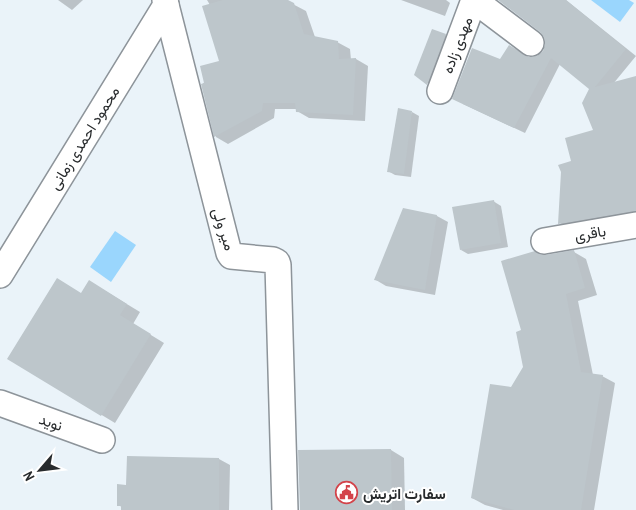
<svg xmlns="http://www.w3.org/2000/svg" width="636" height="510" font-family="'Archivo Narrow',Vazirmatn,sans-serif">
<rect width="100%" height="100%" fill="#eaf3f9"/>
<g fill="#9ad6fd">
<polygon points="591,0 629,0 634,3 620,22"/>
<polygon points="115,231 136,245 111,282 90,267"/>
</g>
<g fill="#0003">
<polygon points="58,0 83,0 72,10"/>
<polygon points="207,0 285,0 306,11 315,37 337,42 350,49 351,60 356,59 368,66 365,121 309,118 297,111 297,109 275,109 274,118 228,144 216,137 202,85 221,62 210,5"/>
<polygon points="401,0 446,0 450,3 445,16"/>
<polygon points="500,0 566,0 636,56 613,84 636,77 636,218 570,229 560,223 595,130 591,89 560,64 525,133 463,104 501,60 538,57 544,52 547,44 545,36 541,31"/>
<polygon points="445,35 453,39 435,88 416,75"/>
<polygon points="412,112 419,116 411,177 395,175 388,171"/>
<polygon points="493,201 501,206 508,247 468,254 461,250"/>
<polygon points="404,210 437,216 448,222 435,295 386,286 376,280"/>
<polygon points="574,252 586,259 597,295 578,301 593,375 602,376 615,383 594,510 503,510 485,505 472,498 512,389 524,367 523,331 540,256"/>
<polygon points="102,289 140,312 133,324 164,343 115,423 9,359 82,294"/>
<polygon points="391,450 404,458 405,510 301,510 300,451"/>
<polygon points="219,459 230,465 229,510 122,510 122,507 118,505 127,486"/>
</g>
<g fill="#bdc6cb">
<polygon points="223,0 288,0 294,3 304,34 338,41 339,59 356,58 353,115 296,112 295,103 263,103 262,111 214,137 201,84 204,83 200,66 219,61 202,6"/>
<polygon points="498,0 566,0 626,49 595,87 636,76 636,211 558,224 561,172 558,165 571,161 565,138 593,130 582,103 589,89 551,58 514,128 452,99 472,48 500,59 509,45 529,57 537,56 543,51 545,44 544,37 540,32"/>
<polygon points="432,29 446,34 427,85 414,75"/>
<polygon points="398,108 412,111 404,174 387,172"/>
<polygon points="494,200 501,243 460,250 452,207"/>
<polygon points="403,208 437,215 425,290 374,280"/>
<polygon points="574,250 585,288 566,294 581,372 603,375 581,510 514,510 471,498 490,384 511,387 523,367 516,332 521,330 501,261 535,251 540,255 546,255"/>
<polygon points="57,278 81,293 89,280 127,304 120,315 151,334 101,416 7,359"/>
<polygon points="391,449 392,510 300,510 298,450"/>
<polygon points="127,456 219,458 219,510 121,510 121,506 117,506 117,484 126,485"/>
</g>
<g fill="none" stroke-linecap="round" stroke-linejoin="round">
<defs>
<g id="minor">
<polyline points="474,0 531,43"/>
<polyline points="166,5 229,253 231,256 273,260 277,262 278,265 285,510"/>
<polyline points="440,91 474,0"/>
<polyline points="544,241 636,225"/>
<polyline points="0,275 166,5 165,0"/>
<polyline points="0,403 102,440"/>
</g>
</defs>
<use href="#minor" stroke="#8d949a" stroke-width="28"/>
<use href="#minor" stroke="#fff" stroke-width="25"/>
</g>
<defs>
<symbol id="civic-ring" viewBox="-11 -11 22 22"><circle r="9.5" fill="#fff" stroke="#d3434a" stroke-width="1.5"/><path d="M-.6-6.5H3V-4.5H.6V-3L4-1V1h2V6H-6V1h2V-1L-.6-3ZM-1.2 2.5V6h2.4V2.5Z" fill="#d3434a"/></symbol>
</defs>
<g fill-rule="evenodd">
<use href="#civic-ring" x="334" y="480" width="25" height="25"/>
</g>
<g text-anchor="middle" dominant-baseline="central" stroke-width="4" stroke-linejoin="round" paint-order="stroke">
<g font-size="15" fill="#282b2d" stroke="#fff">
<text transform="translate(457 45) rotate(-69)">مهدی زاده</text>
<text transform="translate(84 138) rotate(-58)">محمود احمدی زمانی</text>
<text transform="translate(224 229) rotate(72)">میر ولی</text>
<text transform="translate(590 233) rotate(-10)">باقری</text>
<text transform="translate(51 422) rotate(19)">نوید</text>
</g>
<g font-size="15" font-weight="bold" fill="#282b2d" stroke="#fff" text-anchor="start">
<text x="363" y="493">سفارت اتریش</text>
</g>
</g>
<g transform="translate(40 470) rotate(242)" stroke="#ffffff" stroke-width="4" paint-order="stroke">
<path d="M0-4L9 19L0 12L-9 19Z" fill="#282b2d"/>
<text y="-8" font-size="14" font-weight="bold" text-anchor="middle" fill="#282b2d">N</text>
</g>
</svg>
